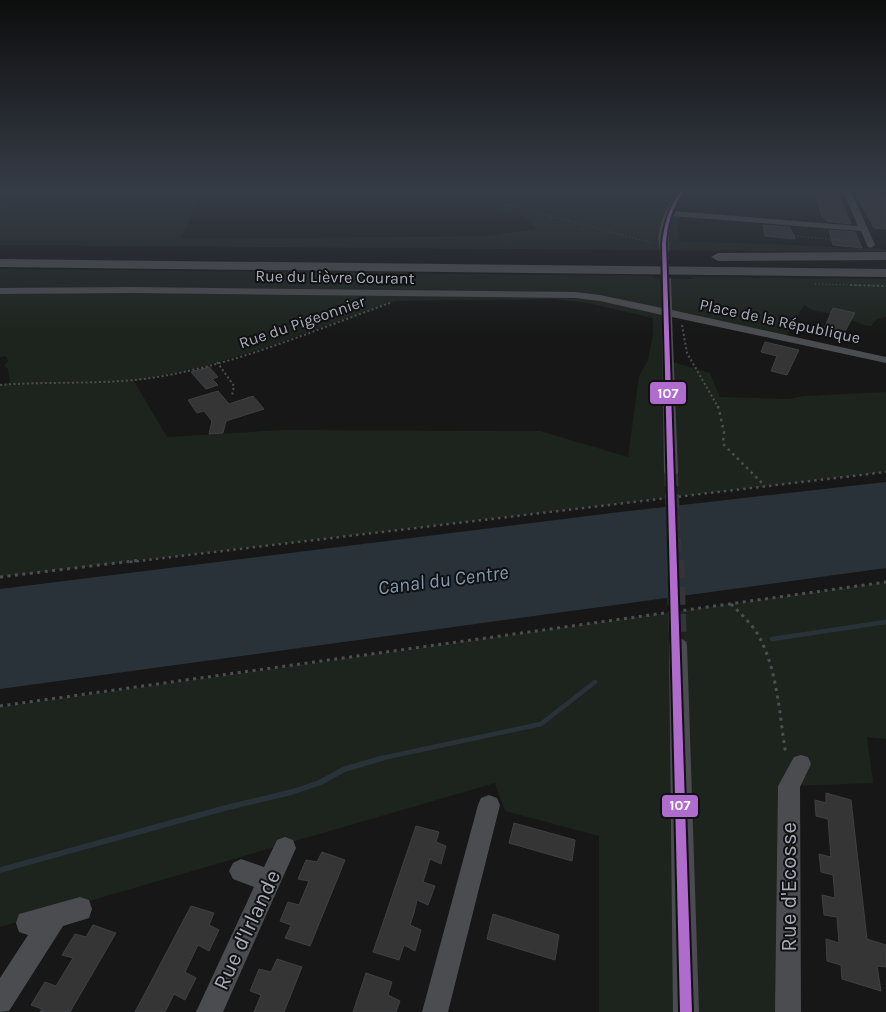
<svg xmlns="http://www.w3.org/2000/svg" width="886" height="1012" font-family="Karla,sans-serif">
<rect width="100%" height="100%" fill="#171717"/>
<g fill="#1d241e" fill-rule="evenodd">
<path d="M0 191H204L180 239 487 236 538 229 523 217 431 191H745L732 196V201L720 206 673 203 668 212 679 214 678 241C734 243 789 244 844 248 858 249 873 246 886 250V252L0 245Z"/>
<path d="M0 269 652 276 654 278 693 279 692 277 886 279V317L877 319 871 326C860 325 855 321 846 317 830 310 821 317 804 305L785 338 668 313 669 361 710 373 720 397 789 399 804 396 886 392V472L0 577V385L10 383 8 369 4 366 8 361 6 356 0 357ZM553 299 588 303 653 318V334L648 360 639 376 628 457 540 431 283 430 167 437 134 381 191 370 262 349 395 301Z"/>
<polygon points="886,582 886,739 867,737 873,783 790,786 788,1012 599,1012 599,836 505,811 495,783 0,927 0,707"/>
</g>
<polygon fill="#2a3239" points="886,482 886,568 0,689 0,589 620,512"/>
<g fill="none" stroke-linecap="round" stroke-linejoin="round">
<g stroke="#2a3239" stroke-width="4.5">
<polyline points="772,639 886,622"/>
<polyline points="378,759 541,724 595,682"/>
</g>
<polyline stroke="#2a3239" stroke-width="5.5" points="0,870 225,808 292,792 319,783 345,769 383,758"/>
</g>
<g fill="#353536" stroke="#3f4043">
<polygon points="815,191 836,191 851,224 826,221 824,217 822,217"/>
<polygon points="854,191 877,191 877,194 886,196 886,229 874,228"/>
<polygon points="763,225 790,227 795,239 765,236"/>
<polygon points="829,230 855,232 862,248 833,245"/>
<polygon points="833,308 855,313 844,333 824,329"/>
<polygon points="765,342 799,350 787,375 771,371 777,356 761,352"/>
<polygon points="209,367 218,377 212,379 218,385 206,389 191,372"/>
<polygon points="218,391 229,404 253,396 264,409 226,421 223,433 209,434 212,421 204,411 197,413 188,400"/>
<polygon points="826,793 851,800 867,939 886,945 886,967 877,966 881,991 842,979 841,965 827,961 826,939 839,943 837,917 824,915 822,895 835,898 833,875 821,872 819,854 831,857 828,819 816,816 815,800 826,803"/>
<polygon points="514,823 575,840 572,861 509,843"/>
<polygon points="416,826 439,832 436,842 446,846 441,864 430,859 423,882 435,886 428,905 417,900 414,913 410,925 421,930 415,951 404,945 399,960 373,952"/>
<polygon points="322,852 345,860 310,946 285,938 291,925 280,921 288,902 299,905 309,881 298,879 306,860 317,862"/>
<polygon points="191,906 214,913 209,925 219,930 209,951 198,945 185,972 196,978 185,1000 174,994 165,1012 135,1012"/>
<polygon points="493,914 559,935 555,960 487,939"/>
<polygon points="93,925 116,933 70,1012 40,1012 42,1009 31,1005 45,982 56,986 73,958 62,955 75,934 86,937"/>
<polygon points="277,959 302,967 284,1012 254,1012 261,995 250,991 259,969 271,972"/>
<polygon points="366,973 392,982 388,995 400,1001 396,1012 353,1012"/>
</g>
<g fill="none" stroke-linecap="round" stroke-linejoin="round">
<polyline stroke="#343537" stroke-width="9" stroke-dasharray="9 4.5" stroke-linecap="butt" points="664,251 666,279"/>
<polyline stroke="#343537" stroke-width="14" stroke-dasharray="14 8" stroke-linecap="butt" points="671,472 675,562"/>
<polyline stroke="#343537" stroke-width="18" stroke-dasharray="18 9" stroke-linecap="butt" points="675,560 678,645"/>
<g stroke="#4d4e52" stroke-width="1" stroke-dasharray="1 2.5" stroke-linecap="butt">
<polyline points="453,191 653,243"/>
<polyline points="0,207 122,191"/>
<polyline points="787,235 860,242"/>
<polyline points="815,284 886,286"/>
</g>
<g stroke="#4d4e52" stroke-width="2" stroke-dasharray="2 2.5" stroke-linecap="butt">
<polyline points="850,285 886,286"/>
<polyline points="682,325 687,353 718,407"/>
<polyline points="217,362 234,386 232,395"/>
<path d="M0 385C50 381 101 385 151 378 233 366 312 331 390 303"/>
</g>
<g stroke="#4d4e52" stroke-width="2.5" stroke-dasharray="2.5 4" stroke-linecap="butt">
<polyline points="718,406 724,432 723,444 765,486"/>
<polyline points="130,562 886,472"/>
</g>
<g stroke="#4d4e52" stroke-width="3" stroke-dasharray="3 4.5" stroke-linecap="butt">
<polyline points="0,577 141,560"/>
<path d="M731 604C740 613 750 622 757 633 777 667 779 711 785 749L789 753"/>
<polyline points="0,706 886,582"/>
</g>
<g fill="#4b4c50" fill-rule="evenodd">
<path d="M679 191H687L674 211 858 226 843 191H851L875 245 871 248 868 247 861 231 672 216 669 234V251L664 254 661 253C653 233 666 206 679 191Z"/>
<polygon points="666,276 671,279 672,310 886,357 886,363 672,317 678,472 676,475 666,475 664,472 662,315 600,301 575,298 132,293 0,294 0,288 132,287 575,292 600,295 662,308 661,279"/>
<polygon points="678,638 684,640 687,645 699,1012 673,1012 669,645 672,640"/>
<polygon points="801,755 808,757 811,764 800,787 801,1012 775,1012 778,786 794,757"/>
<polygon points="489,795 497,798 500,805 448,1012 422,1012 478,805 481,798"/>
<polygon points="285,837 293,840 296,848 223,1012 196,1012 254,887 233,879 229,871 233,863 241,859 264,867 277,840"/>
<polygon points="80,897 89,900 92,909 89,918 63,926 9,1011 0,1012 0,978 28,935 19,932 16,923 19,914"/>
</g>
<g fill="#4e4e51" fill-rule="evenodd">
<polygon points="886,252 886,260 718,261 711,257 718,253"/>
<polygon points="0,259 886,269 886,277 0,267"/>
</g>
<defs>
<path id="bus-1" d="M681 191H684C672 208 667 224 666 244L692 1012H680L662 244C664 224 669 207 681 191Z"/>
</defs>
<use href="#bus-1" stroke="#111113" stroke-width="4"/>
<use href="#bus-1" fill="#b06ccc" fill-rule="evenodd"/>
</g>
<linearGradient id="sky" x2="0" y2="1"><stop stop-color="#0d0d0d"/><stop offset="0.57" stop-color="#363c47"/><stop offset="1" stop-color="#363c47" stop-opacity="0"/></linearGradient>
<rect width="886" height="333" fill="url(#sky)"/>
<g text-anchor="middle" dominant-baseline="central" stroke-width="4" stroke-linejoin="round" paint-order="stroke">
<g font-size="16" fill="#a8adb8" stroke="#111113">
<text transform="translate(335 277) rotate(1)">Rue du Lièvre Courant</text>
<text transform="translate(780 321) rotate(12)">Place de la République</text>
<text transform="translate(302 322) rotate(-19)">Rue du Pigeonnier</text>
</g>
<g font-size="20" font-style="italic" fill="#7f9bb3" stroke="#111113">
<text transform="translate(443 580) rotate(-7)">Canal du Centre</text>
</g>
<g font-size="22" fill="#a8adb8" stroke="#111113">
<text transform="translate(789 887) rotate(-90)">Rue d'Ecosse</text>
<text transform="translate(247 930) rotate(-65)">Rue d'Irlande</text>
</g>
</g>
<g stroke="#111113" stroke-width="2">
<rect x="649" y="381" width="38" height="24" rx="5" fill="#b06ccc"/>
<rect x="661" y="794" width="38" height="24" rx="5" fill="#b06ccc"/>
</g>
<g font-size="14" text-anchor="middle" font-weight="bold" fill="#fff">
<text x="668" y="398">107</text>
<text x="680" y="810">107</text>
</g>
</svg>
